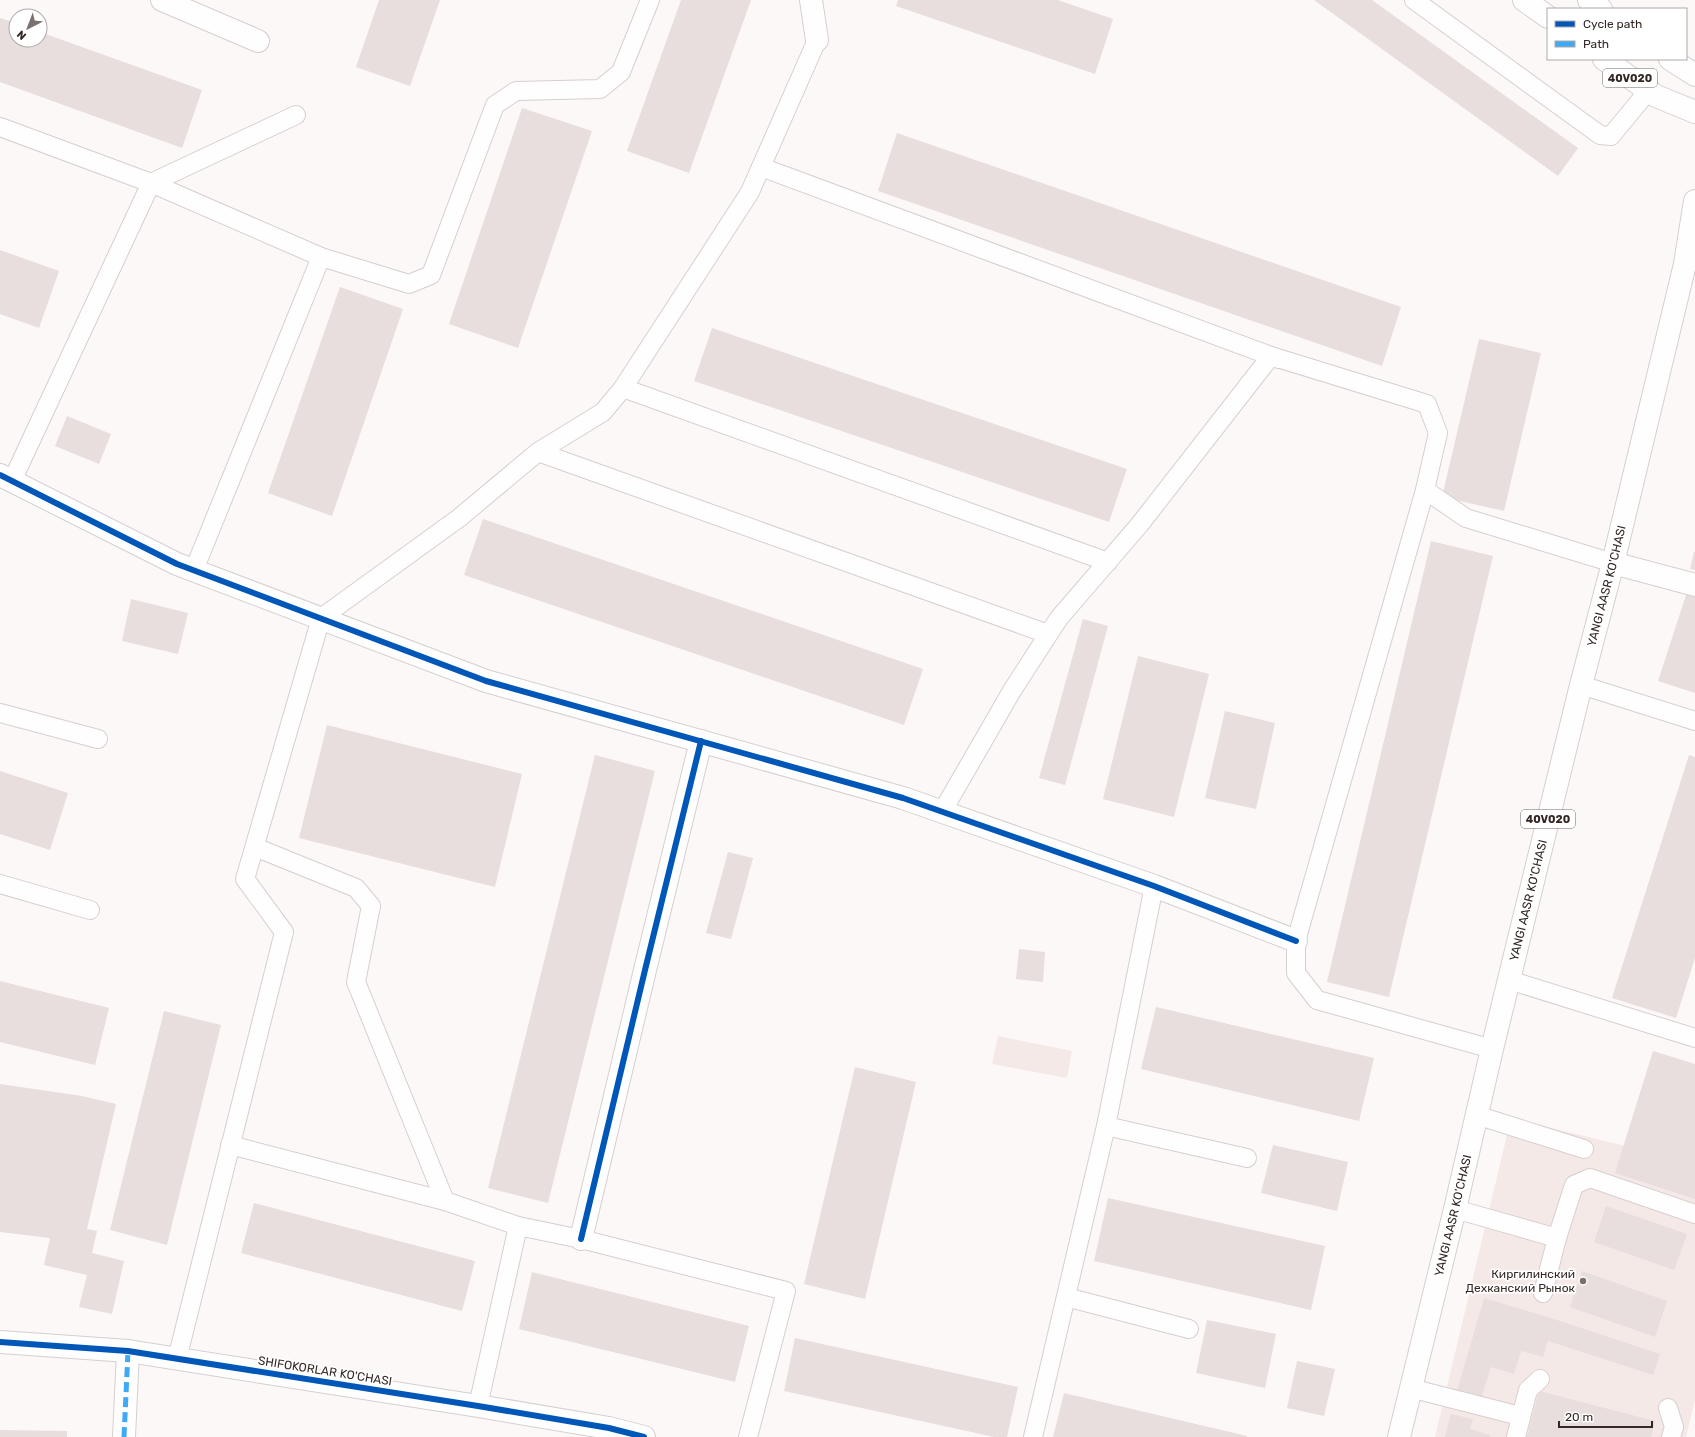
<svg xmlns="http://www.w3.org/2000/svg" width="1695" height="1437" font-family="Rubik,sans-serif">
<rect width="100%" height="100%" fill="#fcf8f7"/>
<g fill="#f5e9e7">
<polygon points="998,1036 1072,1051 1067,1078 992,1064"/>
<polygon points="1511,1118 1695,1163 1695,1400 1686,1437 1435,1437"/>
</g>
<g fill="#e8dedd">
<polygon points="379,0 440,0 410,86 356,67"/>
<polygon points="681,0 751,0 689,173 627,151"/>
<polygon points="898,0 1058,0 1113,19 1095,74 896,6"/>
<polygon points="1314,0 1372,0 1578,148 1558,176"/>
<polygon points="0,18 16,23 16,40 40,40 40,32 202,90 182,148 0,82"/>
<polygon points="522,108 592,131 518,348 449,324"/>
<polygon points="897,133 1401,307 1382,366 878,191"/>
<polygon points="0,250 59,271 39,328 0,314"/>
<polygon points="340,287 403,309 332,516 268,493"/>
<polygon points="712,328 1127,469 1109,522 694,381"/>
<polygon points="1479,339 1541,353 1504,511 1442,497"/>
<polygon points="67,416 111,434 99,464 55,446"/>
<polygon points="483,519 923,669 904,725 464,575"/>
<polygon points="1431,541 1493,556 1389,997 1327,982"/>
<polygon points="1694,552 1695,552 1695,570 1690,569"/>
<polygon points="1687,592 1695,595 1695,693 1658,681"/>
<polygon points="131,599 188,613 178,654 122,641"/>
<polygon points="1083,619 1108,626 1065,785 1039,778"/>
<polygon points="1138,656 1209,674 1174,817 1103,799"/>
<polygon points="1225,711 1275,723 1256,809 1205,798"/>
<polygon points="327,725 522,774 495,887 299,838"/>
<polygon points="595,755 655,771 548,1203 488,1188"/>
<polygon points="1689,755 1695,757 1695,958 1676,1018 1612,998"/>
<polygon points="0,771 68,793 50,850 0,834"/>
<polygon points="728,852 753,858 731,939 706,933"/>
<polygon points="1019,949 1045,952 1043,982 1016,979"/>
<polygon points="0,981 109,1008 95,1065 0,1042"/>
<polygon points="1156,1007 1374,1058 1359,1121 1141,1069"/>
<polygon points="164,1011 221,1025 167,1245 110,1230"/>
<polygon points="1653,1051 1695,1064 1695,1199 1615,1173"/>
<polygon points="855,1067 916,1082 865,1299 804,1284"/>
<polygon points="0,1084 82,1096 116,1104 87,1229 97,1231 92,1253 124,1261 112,1314 79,1307 87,1275 44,1265 50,1238 0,1232"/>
<polygon points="1273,1145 1348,1162 1337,1211 1261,1193"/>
<polygon points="1108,1198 1325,1246 1311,1310 1094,1261"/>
<polygon points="254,1203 475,1261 462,1311 241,1253"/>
<polygon points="1606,1206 1687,1234 1674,1270 1594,1242"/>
<polygon points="1582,1271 1667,1301 1655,1337 1570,1307"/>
<polygon points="532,1272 749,1326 735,1382 519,1329"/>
<polygon points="1484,1298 1554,1319 1660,1354 1653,1375 1548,1341 1543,1357 1521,1351 1514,1374 1491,1367 1481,1399 1457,1391"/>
<polygon points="1207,1320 1276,1334 1265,1388 1196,1373"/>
<polygon points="795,1338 1018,1387 1007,1437 994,1437 784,1391"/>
<polygon points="1297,1361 1335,1369 1324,1416 1287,1408"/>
<polygon points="1539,1391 1655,1421 1651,1437 1527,1437"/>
<polygon points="1064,1393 1247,1436 1247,1437 1053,1437"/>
<polygon points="1451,1414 1473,1419 1470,1429 1490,1435 1490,1437 1445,1437"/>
<polygon points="0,1430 67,1431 67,1437 0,1437"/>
</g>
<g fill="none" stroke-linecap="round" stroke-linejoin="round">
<defs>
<g id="service">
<polyline points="1414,0 1600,135 1611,136 1648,91"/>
<polyline points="0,127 151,183 321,257 409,284 431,275 495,105 516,91 600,89 621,72 650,0"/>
<polyline points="761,167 1279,359"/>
<polyline points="623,388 1108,562"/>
<polyline points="538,452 1048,634"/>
<polyline points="12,481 151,183 296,115"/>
<polyline points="1425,490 1296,941 1296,973 1317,1000 1492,1049"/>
<polyline points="194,570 321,257"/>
<polyline points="1581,685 1695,721"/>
<polyline points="0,713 98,739"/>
<polyline points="942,812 1013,689 1059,618 1140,524 1271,356 1427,404 1438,433 1425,490 1466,518 1613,563"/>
<polyline points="255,847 356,888 371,906 356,982 445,1201"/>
<polyline points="0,884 90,910"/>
<polyline points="1509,980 1695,1038"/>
<polyline points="1476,1115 1584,1149"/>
<polyline points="1106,1126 1247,1158"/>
<polyline points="230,1145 445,1201 518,1226"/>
<polyline points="1455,1209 1557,1238"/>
<polyline points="1543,1293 1557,1238 1574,1185 1590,1178 1695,1214"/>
<polyline points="1066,1297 1189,1329"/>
<polyline points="177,1359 284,932 245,879 321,618 459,518 538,452 603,412 623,388 750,192 817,40"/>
<polyline points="1410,1388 1520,1416"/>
<polyline points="478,1406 518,1226 581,1239 786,1291 748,1437"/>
<polyline points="1668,1408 1674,1427 1671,1437"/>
<polyline points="1033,1437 1106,1126 1154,886"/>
<polyline points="1516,1437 1528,1390 1540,1379"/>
</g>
<g id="minor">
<polyline points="162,0 258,41"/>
<polyline points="811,0 817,40"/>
<polyline points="0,475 177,564 486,681 903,798 1154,886 1296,941"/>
<polyline points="1613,563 1695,585"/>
<polyline points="581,1239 645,970 701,741"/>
<polyline points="124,1437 128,1351"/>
</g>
<polyline id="tertiary" points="0,1342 128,1351 478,1406 609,1428 644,1437"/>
<g id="primary">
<polyline points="1524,0 1548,17"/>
<polyline points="1589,0 1601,9"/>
<polyline points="1604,59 1656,96 1695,112"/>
<polyline points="1670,59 1695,75"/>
<path id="s1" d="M1399 1437 1455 1209 1492 1049 1581 685 1613 563 1685 264 1695 201"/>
</g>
</defs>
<use href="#service" stroke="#d7cfce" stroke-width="20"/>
<use href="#minor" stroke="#d7cfce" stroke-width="24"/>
<use href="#tertiary" stroke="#d7cfce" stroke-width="24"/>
<use href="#primary" stroke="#d7cfce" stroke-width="24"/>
<use href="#service" stroke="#fffefe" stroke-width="18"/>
<use href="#minor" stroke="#fffefe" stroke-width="22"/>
<use href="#tertiary" stroke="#fffefe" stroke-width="22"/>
<use href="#primary" stroke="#fffefe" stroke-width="22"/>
<polyline stroke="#3fa9f5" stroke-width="5" stroke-dasharray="10 5" stroke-linecap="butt" points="124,1437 128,1351"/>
<defs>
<g id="cycleway">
<polyline points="0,475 177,564 486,681 903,798 1154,886 1296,941"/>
<polyline points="581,1239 645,970 701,741"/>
<polyline points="0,1342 128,1351 478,1406 609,1428 644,1437"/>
</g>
</defs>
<use href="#cycleway" stroke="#fff" stroke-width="8"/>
<use href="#cycleway" stroke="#0057b8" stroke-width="6"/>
</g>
<circle fill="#7a716e" stroke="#fff" stroke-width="1.5" cx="1583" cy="1281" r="4"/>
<g text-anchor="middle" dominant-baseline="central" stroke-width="3.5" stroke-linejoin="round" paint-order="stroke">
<g fill="#fff" stroke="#716866" stroke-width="1">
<rect x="1603" y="69" width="54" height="18" rx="3"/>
<rect x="1521" y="810" width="54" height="18" rx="3"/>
</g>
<g font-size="11" font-weight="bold" fill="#342825">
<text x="1630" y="78">40V020</text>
<text x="1548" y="819">40V020</text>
</g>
<g font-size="12" fill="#342825" stroke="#fff">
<text stroke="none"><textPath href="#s1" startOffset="876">YANGI AASR KO'CHASI</textPath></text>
<text stroke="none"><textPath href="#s1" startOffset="552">YANGI AASR KO'CHASI</textPath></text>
<text stroke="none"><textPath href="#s1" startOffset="228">YANGI AASR KO'CHASI</textPath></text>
<text transform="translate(325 1371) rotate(9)">SHIFOKORLAR KO'CHASI</text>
</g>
<g font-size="12" fill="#342825" stroke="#fff" text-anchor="end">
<text x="1575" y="1274">Киргилинский<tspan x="1575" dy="14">Дехканский Рынок</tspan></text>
</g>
</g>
<rect x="1547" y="8" width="140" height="52" fill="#ffffff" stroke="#aea9a8"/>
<rect x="1555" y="21" width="20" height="6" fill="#0057b8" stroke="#aea9a8"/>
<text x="1583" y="28" font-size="12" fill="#342825">Cycle path</text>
<rect x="1555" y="41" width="20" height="6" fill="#3fa9f5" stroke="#aea9a8"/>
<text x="1583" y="48" font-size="12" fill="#342825">Path</text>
<g transform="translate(28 28) rotate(222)"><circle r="19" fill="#ffffff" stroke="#aea9a8"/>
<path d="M0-3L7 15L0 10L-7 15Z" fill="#7a716e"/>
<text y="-6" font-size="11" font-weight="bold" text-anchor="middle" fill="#342825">N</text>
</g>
<path d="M1559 1421v6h93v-6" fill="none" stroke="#342825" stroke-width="2"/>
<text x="1565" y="1421" font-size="12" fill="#342825" stroke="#ffffff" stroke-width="3" paint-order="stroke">20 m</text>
</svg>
